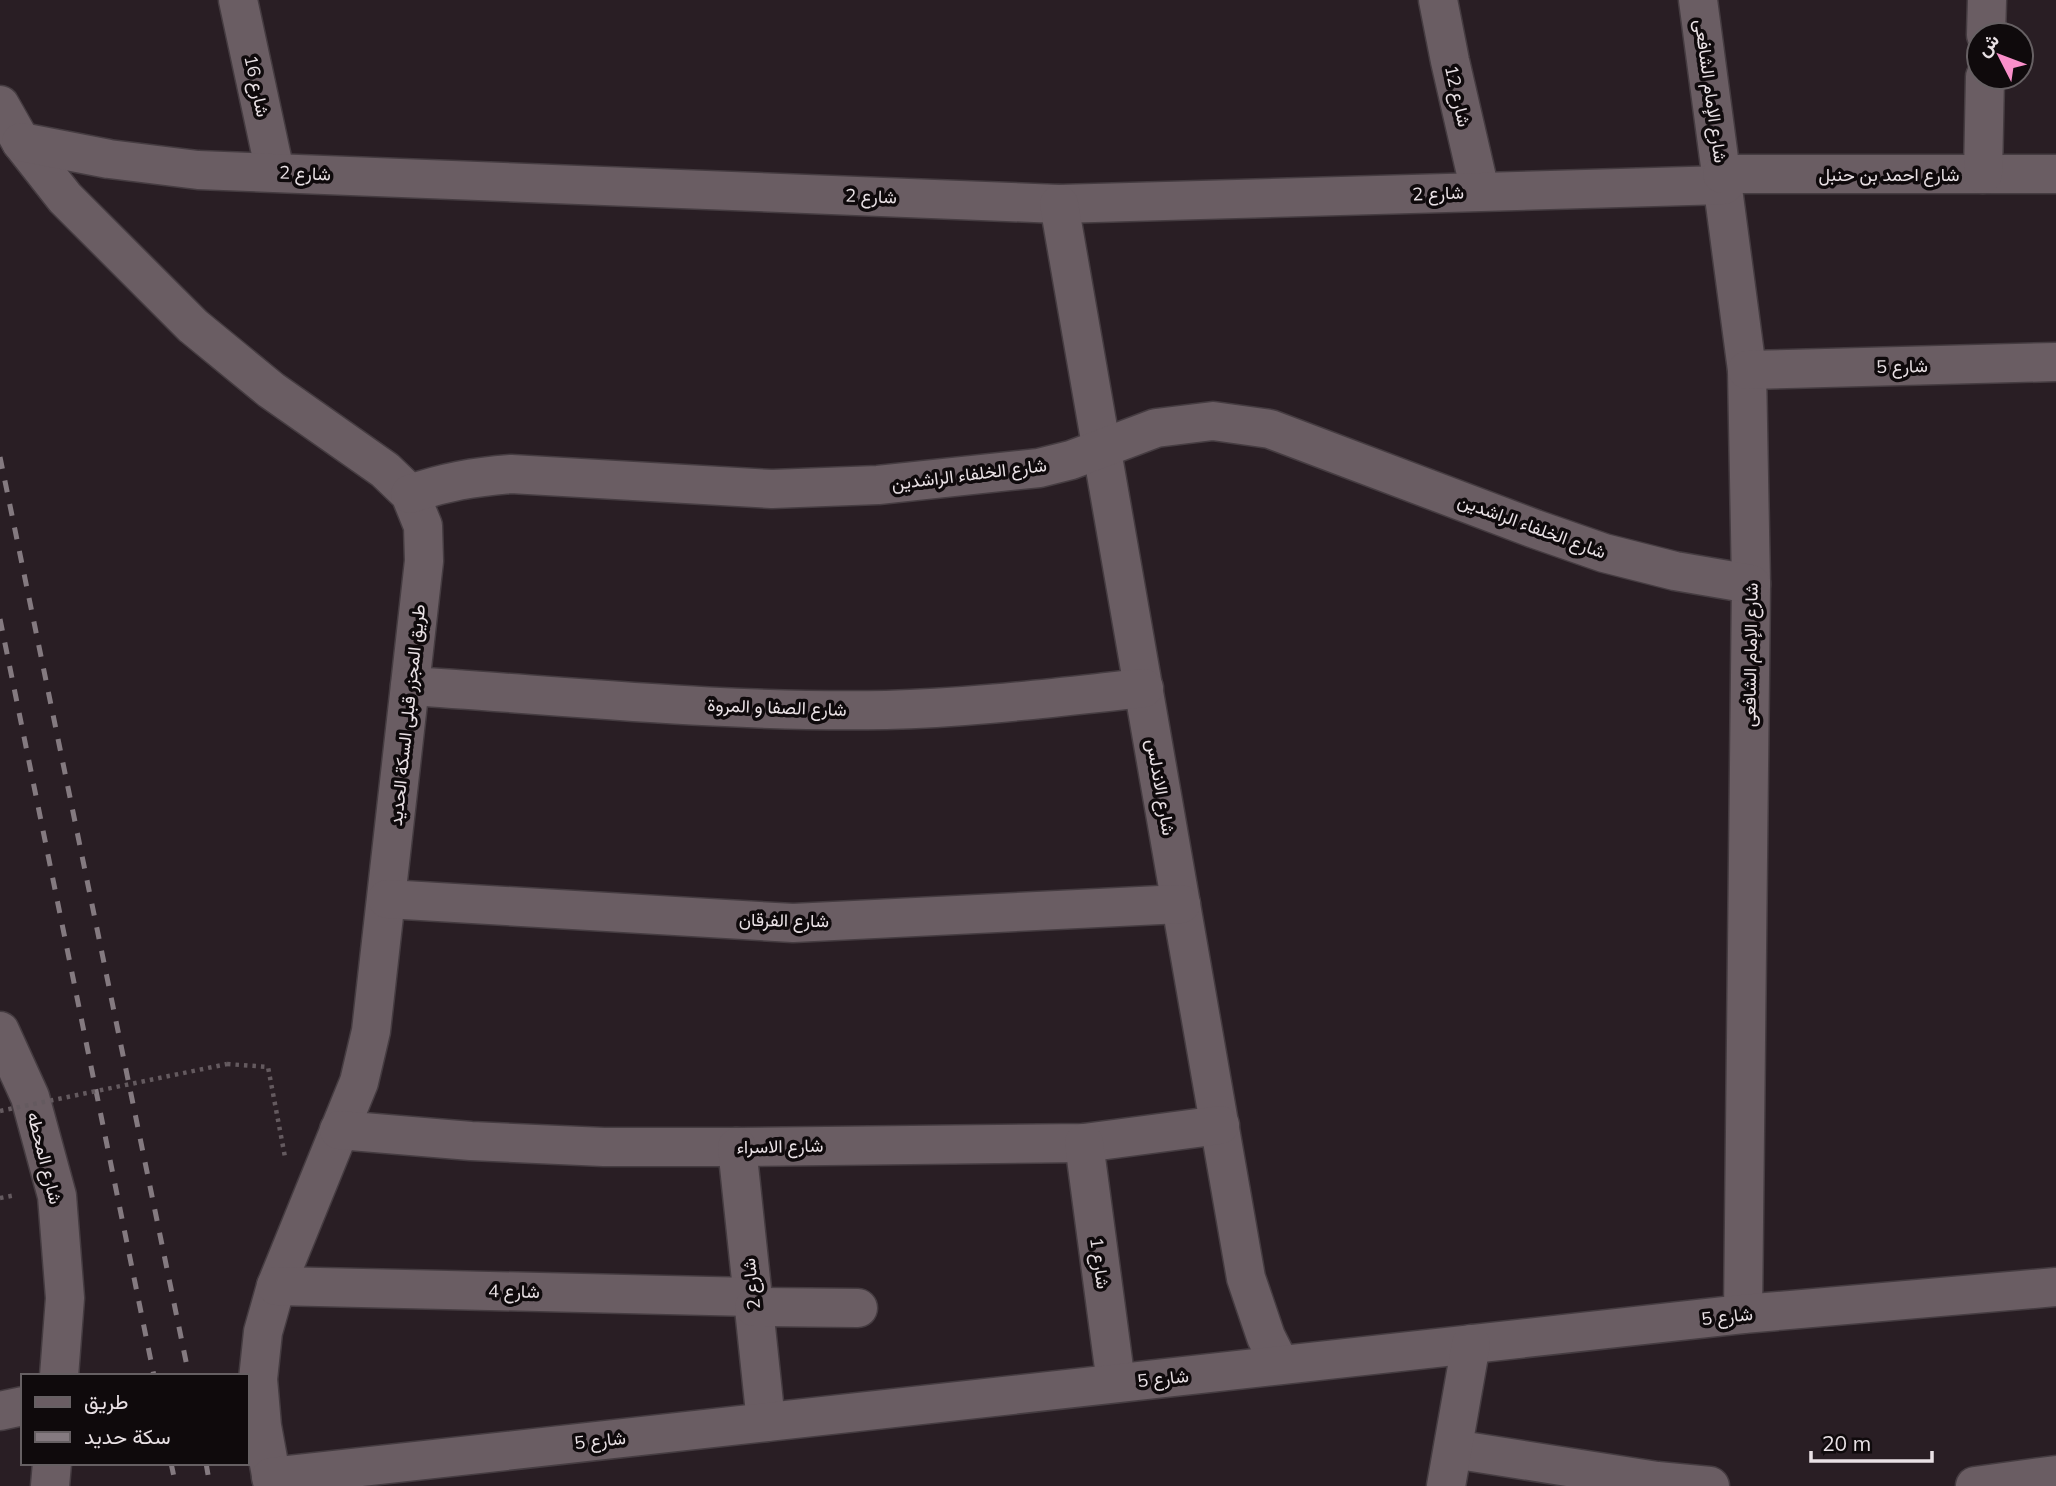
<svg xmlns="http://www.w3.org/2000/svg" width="2056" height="1486" font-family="Mulish,Vazirmatn,sans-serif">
<rect width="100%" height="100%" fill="#291e24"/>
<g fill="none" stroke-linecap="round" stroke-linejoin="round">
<defs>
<g id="minor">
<polyline points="238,0 275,172"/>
<polyline points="1438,0 1450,61 1480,191"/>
<polyline points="1698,0 1747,370 1751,584 1743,1314"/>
<polyline points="1986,35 1987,0"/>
<polyline points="0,105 21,142 65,198 193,326 271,390 385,470 410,494 423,526 424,561 371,1031 359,1082 276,1286 263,1332 258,1379 262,1426 273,1486"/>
<polyline points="21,142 109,159 198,170 1059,204 1724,185"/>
<polyline points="1722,174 2056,174"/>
<polyline points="1983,174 1985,77"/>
<polyline points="1059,204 1246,1278 1266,1337 1280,1365"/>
<polyline points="1747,370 2056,362"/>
<path d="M410 494C445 482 473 477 511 474L772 489 878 485 1039 468 1071 460 1156 428 1213 421 1270 429 1535 529 1604 553 1675 571 1751 584"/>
<path d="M410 686C567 696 729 713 886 710 972 708 1058 697 1144 688"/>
<polyline points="387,899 793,923 1181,904"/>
<polyline points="0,1031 30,1097 57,1196 65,1298 59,1376"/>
<polyline points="339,1130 471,1141 604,1147 737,1147 1084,1143 1220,1125"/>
<polyline points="1084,1143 1116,1383"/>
<polyline points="737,1147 766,1422"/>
<polyline points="276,1286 752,1297"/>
<polyline points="754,1307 858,1308"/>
<polyline points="0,1411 23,1406"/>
<polyline points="1453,1449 1657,1481 1710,1486"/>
<polyline points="271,1477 1743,1314 2056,1287"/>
<polyline points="50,1486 52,1463"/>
<polyline points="1446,1486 1471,1344"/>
<polyline points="1975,1486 2056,1475"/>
</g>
</defs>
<use href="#minor" stroke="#453c41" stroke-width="41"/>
<g stroke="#645a5f" stroke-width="4.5" stroke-dasharray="3.5 5" stroke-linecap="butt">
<polyline points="227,1064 268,1067 285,1157"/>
<polyline points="0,1198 16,1195"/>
</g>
<use href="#minor" stroke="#6a5d63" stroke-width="38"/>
<g stroke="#847a80" stroke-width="5" stroke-dasharray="12 12" stroke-linecap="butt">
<polyline points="0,457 189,1376"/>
<polyline points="0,619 154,1376"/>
<polyline points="171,1463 176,1486"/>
<polyline points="206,1463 210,1486"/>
</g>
<polyline stroke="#645a5f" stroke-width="4.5" stroke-dasharray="3.5 5" stroke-linecap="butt" points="0,1111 227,1064"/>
</g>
<g text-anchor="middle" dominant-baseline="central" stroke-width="7" stroke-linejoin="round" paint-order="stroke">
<g font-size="18" fill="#e9e1e5" stroke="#0f0a0c">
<text transform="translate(257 86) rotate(78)">شارع 16</text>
<text transform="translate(1711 91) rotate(82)">شارع الإمام الشافعى</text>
<text transform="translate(1458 96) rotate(77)">شارع 12</text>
<text transform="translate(305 173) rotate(2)">شارع 2</text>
<text x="1889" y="174">شارع احمد بن حنبل</text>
<text transform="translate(1438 193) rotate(-2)">شارع 2</text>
<text transform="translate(871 196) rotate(2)">شارع 2</text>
<text transform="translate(1902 366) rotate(-1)">شارع 5</text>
<text transform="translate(969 474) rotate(-7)">شارع الخلفاء الراشدين</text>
<text transform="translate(1532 526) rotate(20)">شارع الخلفاء الراشدين</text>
<text transform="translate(1750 655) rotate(-89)">شارع الإمام الشافعى</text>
<text transform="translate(777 707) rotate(2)">شارع الصفا و المروة</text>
<text transform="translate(407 715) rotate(-84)">طريق المجزر قبلى السكة الحديد</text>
<text transform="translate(1161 787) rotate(80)">شارع الاندلس</text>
<text transform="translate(784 920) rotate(1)">شارع الفرقان</text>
<text transform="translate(780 1146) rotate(-1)">شارع الاسراء</text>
<text transform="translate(45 1158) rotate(76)">شارع المحطه</text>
<text transform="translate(1100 1263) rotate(82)">شارع 1</text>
<text transform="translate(751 1284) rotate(-96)">شارع 2</text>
<text transform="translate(514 1291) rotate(1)">شارع 4</text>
<text transform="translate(1727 1316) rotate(-6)">شارع 5</text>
<text transform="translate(1163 1378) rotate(-6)">شارع 5</text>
<text transform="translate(600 1440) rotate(-6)">شارع 5</text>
</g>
</g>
<rect x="21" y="1374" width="228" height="91" fill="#0f0a0c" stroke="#666063" stroke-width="2"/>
<rect x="35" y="1397" width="35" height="10" fill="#6a5d63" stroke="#666063" stroke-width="2"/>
<text x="84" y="1409" font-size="21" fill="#e9e1e5">طريق</text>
<rect x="35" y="1432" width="35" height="10" fill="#847a80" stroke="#666063" stroke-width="2"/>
<text x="84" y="1444" font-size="21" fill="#e9e1e5">سكة حديد</text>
<g transform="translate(2000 56) rotate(312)"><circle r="33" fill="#0f0a0c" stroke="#666063" stroke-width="2"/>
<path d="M0-5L12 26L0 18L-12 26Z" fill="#f98fca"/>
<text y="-10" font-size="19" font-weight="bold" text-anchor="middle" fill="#e9e1e5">ش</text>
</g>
<path d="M1811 1451v10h121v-10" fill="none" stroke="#e9e1e5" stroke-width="3.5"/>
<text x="1822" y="1451" font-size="21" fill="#e9e1e5" stroke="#0f0a0c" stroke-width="5" paint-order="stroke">20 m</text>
</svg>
